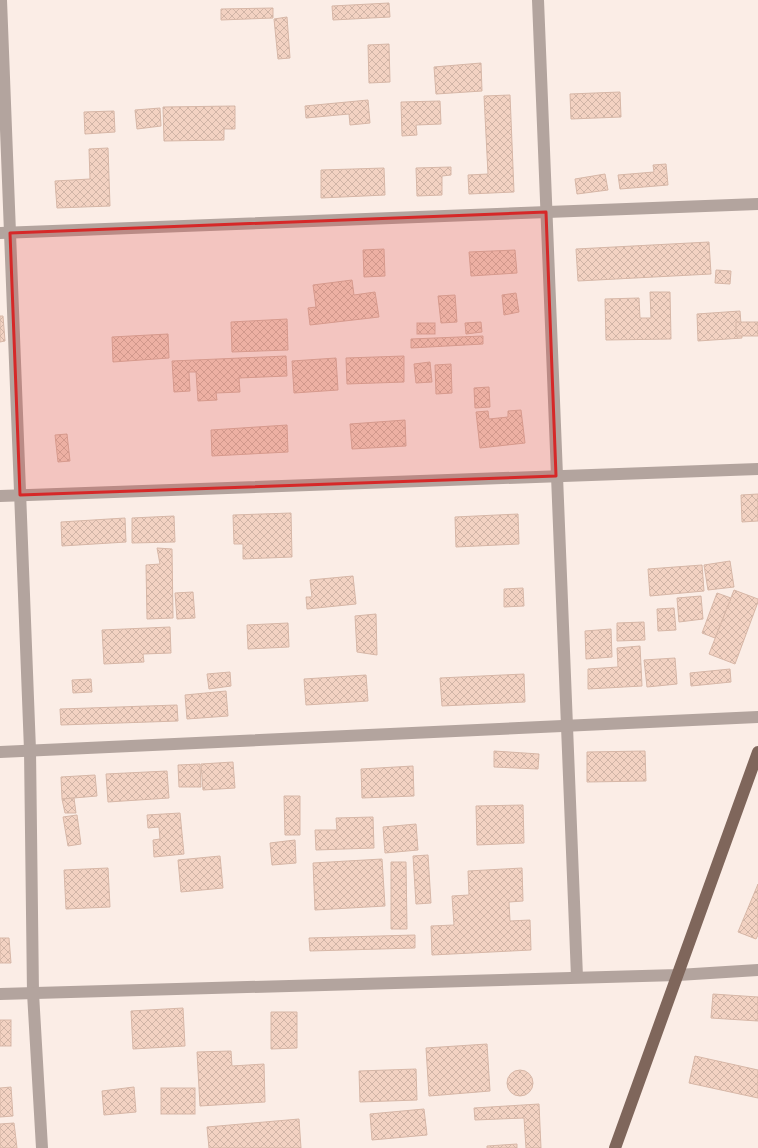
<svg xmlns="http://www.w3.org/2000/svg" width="758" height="1148" font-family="Inter,sans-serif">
<defs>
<pattern id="building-cross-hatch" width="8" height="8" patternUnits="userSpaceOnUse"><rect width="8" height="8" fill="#f3d2c2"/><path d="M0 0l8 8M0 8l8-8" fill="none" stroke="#d0b4a6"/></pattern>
</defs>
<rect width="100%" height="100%" fill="#fbede6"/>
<g fill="url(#building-cross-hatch)" stroke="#d7b7a7">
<polygon points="389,3 390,17 333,20 332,6"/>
<polygon points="273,8 273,18 221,20 221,9"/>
<polygon points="287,17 290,58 278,59 274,19"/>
<polygon points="389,44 390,82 369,83 368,45"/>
<polygon points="481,63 482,91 436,94 434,67"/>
<polygon points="620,92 621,117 571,119 570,94"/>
<polygon points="510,95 514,192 469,194 468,175 488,174 484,96"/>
<polygon points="368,100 370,123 350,125 349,114 306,118 305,106"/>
<polygon points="440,101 441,124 416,125 417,135 402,136 401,102"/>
<polygon points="235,106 235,129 224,129 224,140 164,141 163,107"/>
<polygon points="160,108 161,126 137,129 135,110"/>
<polygon points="114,111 115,132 85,134 84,112"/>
<polygon points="108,148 110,206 57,208 55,181 90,179 89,149"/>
<polygon points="666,164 668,185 620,189 618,175 654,172 653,165"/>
<polygon points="451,167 451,175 442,176 442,195 417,196 416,168"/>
<polygon points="384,168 385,195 321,198 321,170"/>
<polygon points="605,174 608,190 577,194 575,179"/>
<polygon points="709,242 711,274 578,281 576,249"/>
<polygon points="384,249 385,276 364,277 363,250"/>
<polygon points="515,250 517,273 471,276 469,252"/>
<polygon points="716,270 731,271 730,284 715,283"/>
<polygon points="352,280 354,295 375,292 379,317 310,325 308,308 316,307 313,285"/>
<polygon points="650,292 670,292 671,339 606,340 605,299 639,298 640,318 651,318"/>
<polygon points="516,293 519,312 504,315 502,295"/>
<polygon points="455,295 457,322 441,323 438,296"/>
<polygon points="740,311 742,338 698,341 697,314"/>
<polygon points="0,316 3,316 5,341 0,342"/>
<polygon points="287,319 288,350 232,352 231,322"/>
<polygon points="481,322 482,332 466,334 465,323"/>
<rect x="736" y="322" width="22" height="14"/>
<rect x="417" y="323" width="18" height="11"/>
<polygon points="168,334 169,358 113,362 112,337"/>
<polygon points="483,336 483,344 411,348 411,339"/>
<polygon points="286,356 287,376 239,378 240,392 216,393 217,400 198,401 196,372 189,372 190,391 174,392 172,361"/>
<polygon points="404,356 404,382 347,384 346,358"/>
<polygon points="336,358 338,390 294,393 292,361"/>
<polygon points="430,362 432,382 416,383 414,364"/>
<polygon points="451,364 452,393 436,394 435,365"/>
<polygon points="489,387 490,407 475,408 474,388"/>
<polygon points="521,410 525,443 480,448 476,412 488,411 489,419 508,417 508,411"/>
<polygon points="405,420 406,446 352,449 350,424"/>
<polygon points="287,425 288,452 212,456 211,430"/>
<polygon points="67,434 70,461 58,462 55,435"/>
<polygon points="758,494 758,521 742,522 741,495"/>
<polygon points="291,513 292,557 243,559 243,544 234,544 233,515"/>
<polygon points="518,514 519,544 456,547 455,517"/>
<polygon points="174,516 175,542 132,543 132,518"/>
<polygon points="125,518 126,542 62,546 61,522"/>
<polygon points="157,548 172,549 173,618 147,619 146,565 160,564"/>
<polygon points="730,561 734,587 708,590 704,565"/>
<polygon points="702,565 704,591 650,596 648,569"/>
<polygon points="353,576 356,604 307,609 306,597 312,597 310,580"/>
<polygon points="523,588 524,606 504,607 504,589"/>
<polygon points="734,590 758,599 758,602 735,664 709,654"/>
<polygon points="193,592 195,618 177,619 175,593"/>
<polygon points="717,593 731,598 715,638 702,633"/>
<polygon points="701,596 703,619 679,622 677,598"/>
<polygon points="674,608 676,630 658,631 657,609"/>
<polygon points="376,614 377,655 357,652 355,616"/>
<polygon points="644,622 645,640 617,641 617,623"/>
<polygon points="288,623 289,647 248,649 247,625"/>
<polygon points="170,627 171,653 143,654 144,662 104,664 102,630"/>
<polygon points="611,629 612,657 586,659 585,631"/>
<polygon points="640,646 642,686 588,689 588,669 618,667 617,648"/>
<polygon points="675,658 677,684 647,687 644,660"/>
<polygon points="730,669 731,682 691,686 690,673"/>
<polygon points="230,672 231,686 209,689 207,674"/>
<polygon points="524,674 525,702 442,706 440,678"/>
<polygon points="366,675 368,701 306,705 304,679"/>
<polygon points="91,679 92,692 73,693 72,680"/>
<polygon points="226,691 228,716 187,719 185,695"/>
<polygon points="177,705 178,721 61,725 60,709"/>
<polygon points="494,751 539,754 538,769 494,767"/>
<polygon points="645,751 646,781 587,782 587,752"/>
<polygon points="233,762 235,788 203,790 201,764"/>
<polygon points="200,764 201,787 179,787 178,765"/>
<polygon points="413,766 414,796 362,798 361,769"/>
<polygon points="167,771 169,798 108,802 106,774"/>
<polygon points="95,775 97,796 62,799 61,777"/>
<polygon points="284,796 300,796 300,835 285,835"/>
<polygon points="74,798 76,813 65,813 62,799"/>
<polygon points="523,805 524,843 477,845 476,806"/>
<polygon points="180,813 184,854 154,857 153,840 160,839 159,827 148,828 147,815"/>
<polygon points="77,815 81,844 68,846 63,817"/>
<polygon points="373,817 374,848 316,850 315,830 337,830 336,818"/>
<polygon points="416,824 418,850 385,853 383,827"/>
<polygon points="295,840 296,863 272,865 270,843"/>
<polygon points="428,855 431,903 416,904 413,856"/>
<polygon points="220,856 223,888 181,892 178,860"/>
<polygon points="382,859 385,906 315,910 313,863"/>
<polygon points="391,862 406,862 407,929 391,929"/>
<polygon points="108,868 110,907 66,909 64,870"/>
<polygon points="522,868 523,901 509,902 510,921 530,920 531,950 432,955 431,926 454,925 452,896 469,895 468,871"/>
<polygon points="758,884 758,935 756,939 738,932"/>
<polygon points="415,935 415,948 310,951 309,938"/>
<polygon points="0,938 9,938 11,963 0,963"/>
<polygon points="713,994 758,997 758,1021 711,1018"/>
<polygon points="183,1008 185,1046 133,1049 131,1011"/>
<polygon points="271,1012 297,1012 297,1048 271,1049"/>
<rect x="0" y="1020" width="11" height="26"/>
<polygon points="487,1044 490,1091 429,1096 426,1048"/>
<polygon points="231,1051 232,1066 264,1064 265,1102 200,1106 197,1052"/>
<polygon points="695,1056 758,1070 758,1098 689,1083"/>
<polygon points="416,1069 417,1100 360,1102 359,1071"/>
<circle cx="520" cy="1083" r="13"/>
<polygon points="11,1087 13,1116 0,1117 0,1088"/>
<polygon points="134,1087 136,1112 104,1115 102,1091"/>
<rect x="161" y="1088" width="34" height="26"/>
<polygon points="539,1104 541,1148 526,1148 524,1118 475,1120 474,1108"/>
<polygon points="424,1109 427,1135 372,1140 370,1114"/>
<polygon points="299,1119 301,1148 209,1148 207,1127"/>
<polygon points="14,1123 17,1148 0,1148 0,1124"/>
<polygon points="517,1144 517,1148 487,1148 487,1146"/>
</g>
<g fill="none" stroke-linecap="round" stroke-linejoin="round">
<g stroke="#b3a49e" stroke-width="12">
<polyline points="1,0 30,750 33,993 42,1148"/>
<polyline points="538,0 577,977"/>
<polyline points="0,233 758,204"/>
<polyline points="0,496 758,469"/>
<polyline points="0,752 758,717"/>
<polyline points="0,994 678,975 758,970"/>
</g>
<polyline stroke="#7f665b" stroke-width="12" points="615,1148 758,752"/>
</g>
<path fill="#d62828" fill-opacity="0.2" stroke="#d62828" stroke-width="3" stroke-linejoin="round" d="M546 212 556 476 20 495 10 233Z"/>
</svg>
